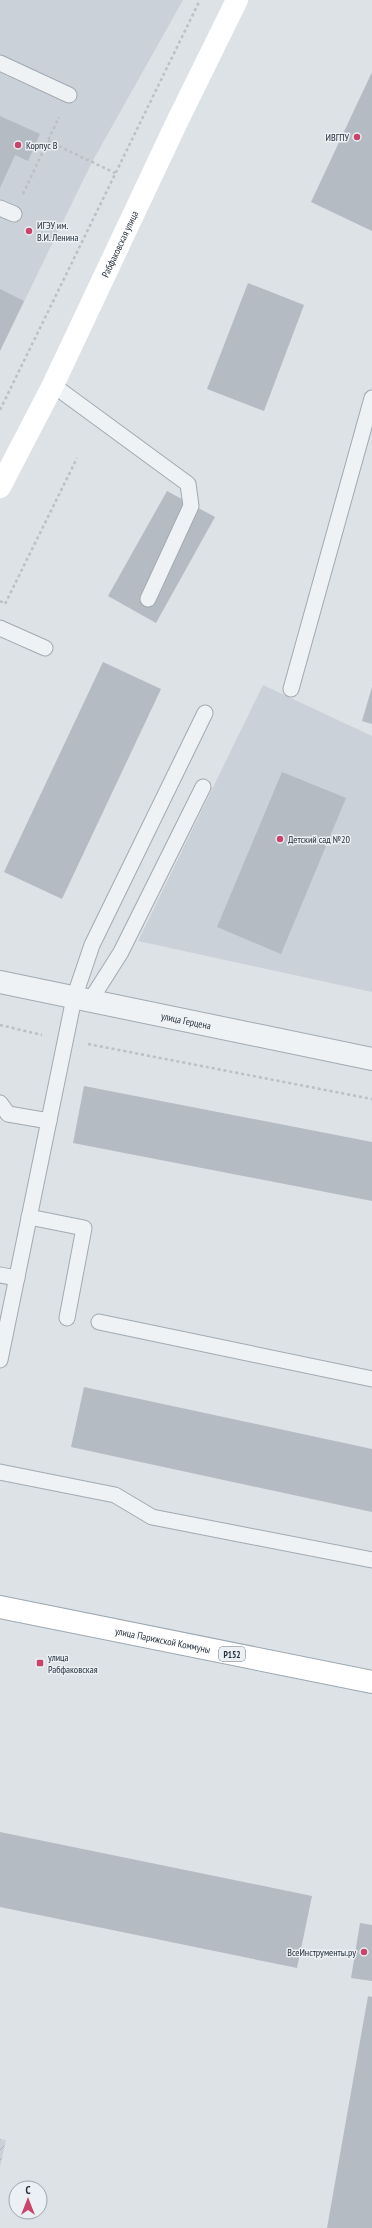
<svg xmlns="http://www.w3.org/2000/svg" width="372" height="2228" font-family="'PT Sans Narrow',sans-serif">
<defs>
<pattern id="industrial-furrows" width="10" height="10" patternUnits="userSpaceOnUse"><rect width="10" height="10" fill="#cad1d8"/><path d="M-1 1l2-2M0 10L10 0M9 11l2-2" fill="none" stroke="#adb4ba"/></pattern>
</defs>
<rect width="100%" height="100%" fill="#dce2e6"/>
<g fill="#cad1d8">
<polygon points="0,0 183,0 92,162 0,351"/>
<polygon points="263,685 372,736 372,992 138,941"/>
</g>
<polygon fill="url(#industrial-furrows)" points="0,2139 6,2140 0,2167"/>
<g fill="#b4bbc3">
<polygon points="372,72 372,231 311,202"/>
<polygon points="0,116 40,134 28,161 15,155 0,188"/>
<polygon points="248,283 304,305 264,411 207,389"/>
<polygon points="0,289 24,301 0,351"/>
<polygon points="167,491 215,517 156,623 108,596"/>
<polygon points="103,662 161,689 62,899 4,872"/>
<polygon points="372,687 372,724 362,721"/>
<polygon points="282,772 346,798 281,954 217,927"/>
<polygon points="84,1086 372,1142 372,1201 73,1143"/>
<polygon points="84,1387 372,1449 372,1512 71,1447"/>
<polygon points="0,1832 312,1896 297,1968 0,1907"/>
<polygon points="360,1923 372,1925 372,1981 351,1978"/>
<polygon points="368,1996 372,1997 372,2228 327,2228"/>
</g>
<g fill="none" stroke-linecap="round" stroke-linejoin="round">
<defs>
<g id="service">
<polyline points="0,63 69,95"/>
<polyline points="0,208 14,214"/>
<polyline points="53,385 188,484 191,506 148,599"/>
<polyline points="0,628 45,648"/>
<polyline points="291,689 372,398"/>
<polyline points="90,1001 121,952 203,787"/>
<polyline points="0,1103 8,1114 49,1121"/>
<polyline points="29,1217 84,1228 67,1318"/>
<polyline points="0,1275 17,1278"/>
<polyline points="99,1322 372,1379"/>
<polyline points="0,1360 74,998 92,945 205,713"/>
<polyline points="0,1472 115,1495 152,1517 372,1560"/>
</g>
<g id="minor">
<path id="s1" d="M0 982 372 1059"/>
</g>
<g id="primary">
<path id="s3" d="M0 1607 372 1682"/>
</g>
</defs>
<use href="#service" stroke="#a2a9b0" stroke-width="17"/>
<use href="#minor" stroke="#a2a9b0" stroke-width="24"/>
<use href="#primary" stroke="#9ca8b1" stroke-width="24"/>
<g stroke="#bbc0c5" stroke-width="2.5" stroke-dasharray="3 3" stroke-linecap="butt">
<polyline points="48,141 115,173"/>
<polyline points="23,194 59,117"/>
<polyline points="0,410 200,0"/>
<polyline points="0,601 5,604 77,458"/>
<polyline points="0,1025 42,1035"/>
<polyline points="88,1044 372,1099"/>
</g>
<use href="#service" stroke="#eff2f5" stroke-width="15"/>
<use href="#minor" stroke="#eff2f5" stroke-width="22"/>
<path stroke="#fff" stroke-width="22" id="s2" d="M0 487 53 385 176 124 237 0"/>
<use href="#primary" stroke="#fff" stroke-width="22"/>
</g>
<g fill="#ca436b" stroke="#ebf0f4" stroke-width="1.5">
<circle cx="357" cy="137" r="4"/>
<circle cx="18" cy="145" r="4"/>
<circle cx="29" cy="231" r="4"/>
<circle cx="280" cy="839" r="4"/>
<rect x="36" y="1659" width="8" height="8" rx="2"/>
<circle cx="364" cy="1952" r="4"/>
</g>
<g text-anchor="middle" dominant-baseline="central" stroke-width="3" stroke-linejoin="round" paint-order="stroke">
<rect fill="#ebf0f4" stroke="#616a73" stroke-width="1" x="219" y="1647" width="26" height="14" rx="3"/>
<g font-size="9" font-weight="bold" fill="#26313c">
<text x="232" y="1654">Р152</text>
</g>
<g font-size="10" fill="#26313c" stroke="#ebf0f4" text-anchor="start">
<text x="349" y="137" text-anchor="end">ИВГПУ</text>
<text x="26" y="145">Корпус В</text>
<text x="37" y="225">ИГЭУ им.<tspan x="37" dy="12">В.И. Ленина</tspan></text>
<text x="288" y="839">Детский сад №20</text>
<text x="48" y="1657">улица<tspan x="48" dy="12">Рабфаковская</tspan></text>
<text x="356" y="1952" text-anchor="end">ВсеИнструменты.ру</text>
</g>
<g font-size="10" fill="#26313c" stroke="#ebf0f4">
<text stroke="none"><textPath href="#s2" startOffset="271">Рабфаковская улица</textPath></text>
<text stroke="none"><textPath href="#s1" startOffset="190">улица Герцена</textPath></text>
<text stroke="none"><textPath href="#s3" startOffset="166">улица Парижской Коммуны</textPath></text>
</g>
</g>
<g transform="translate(28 2200)"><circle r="19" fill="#ebf0f4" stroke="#9ca4aa"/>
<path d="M0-3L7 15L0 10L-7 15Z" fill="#ca436b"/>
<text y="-6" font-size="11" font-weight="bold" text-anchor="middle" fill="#26313c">С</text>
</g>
</svg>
